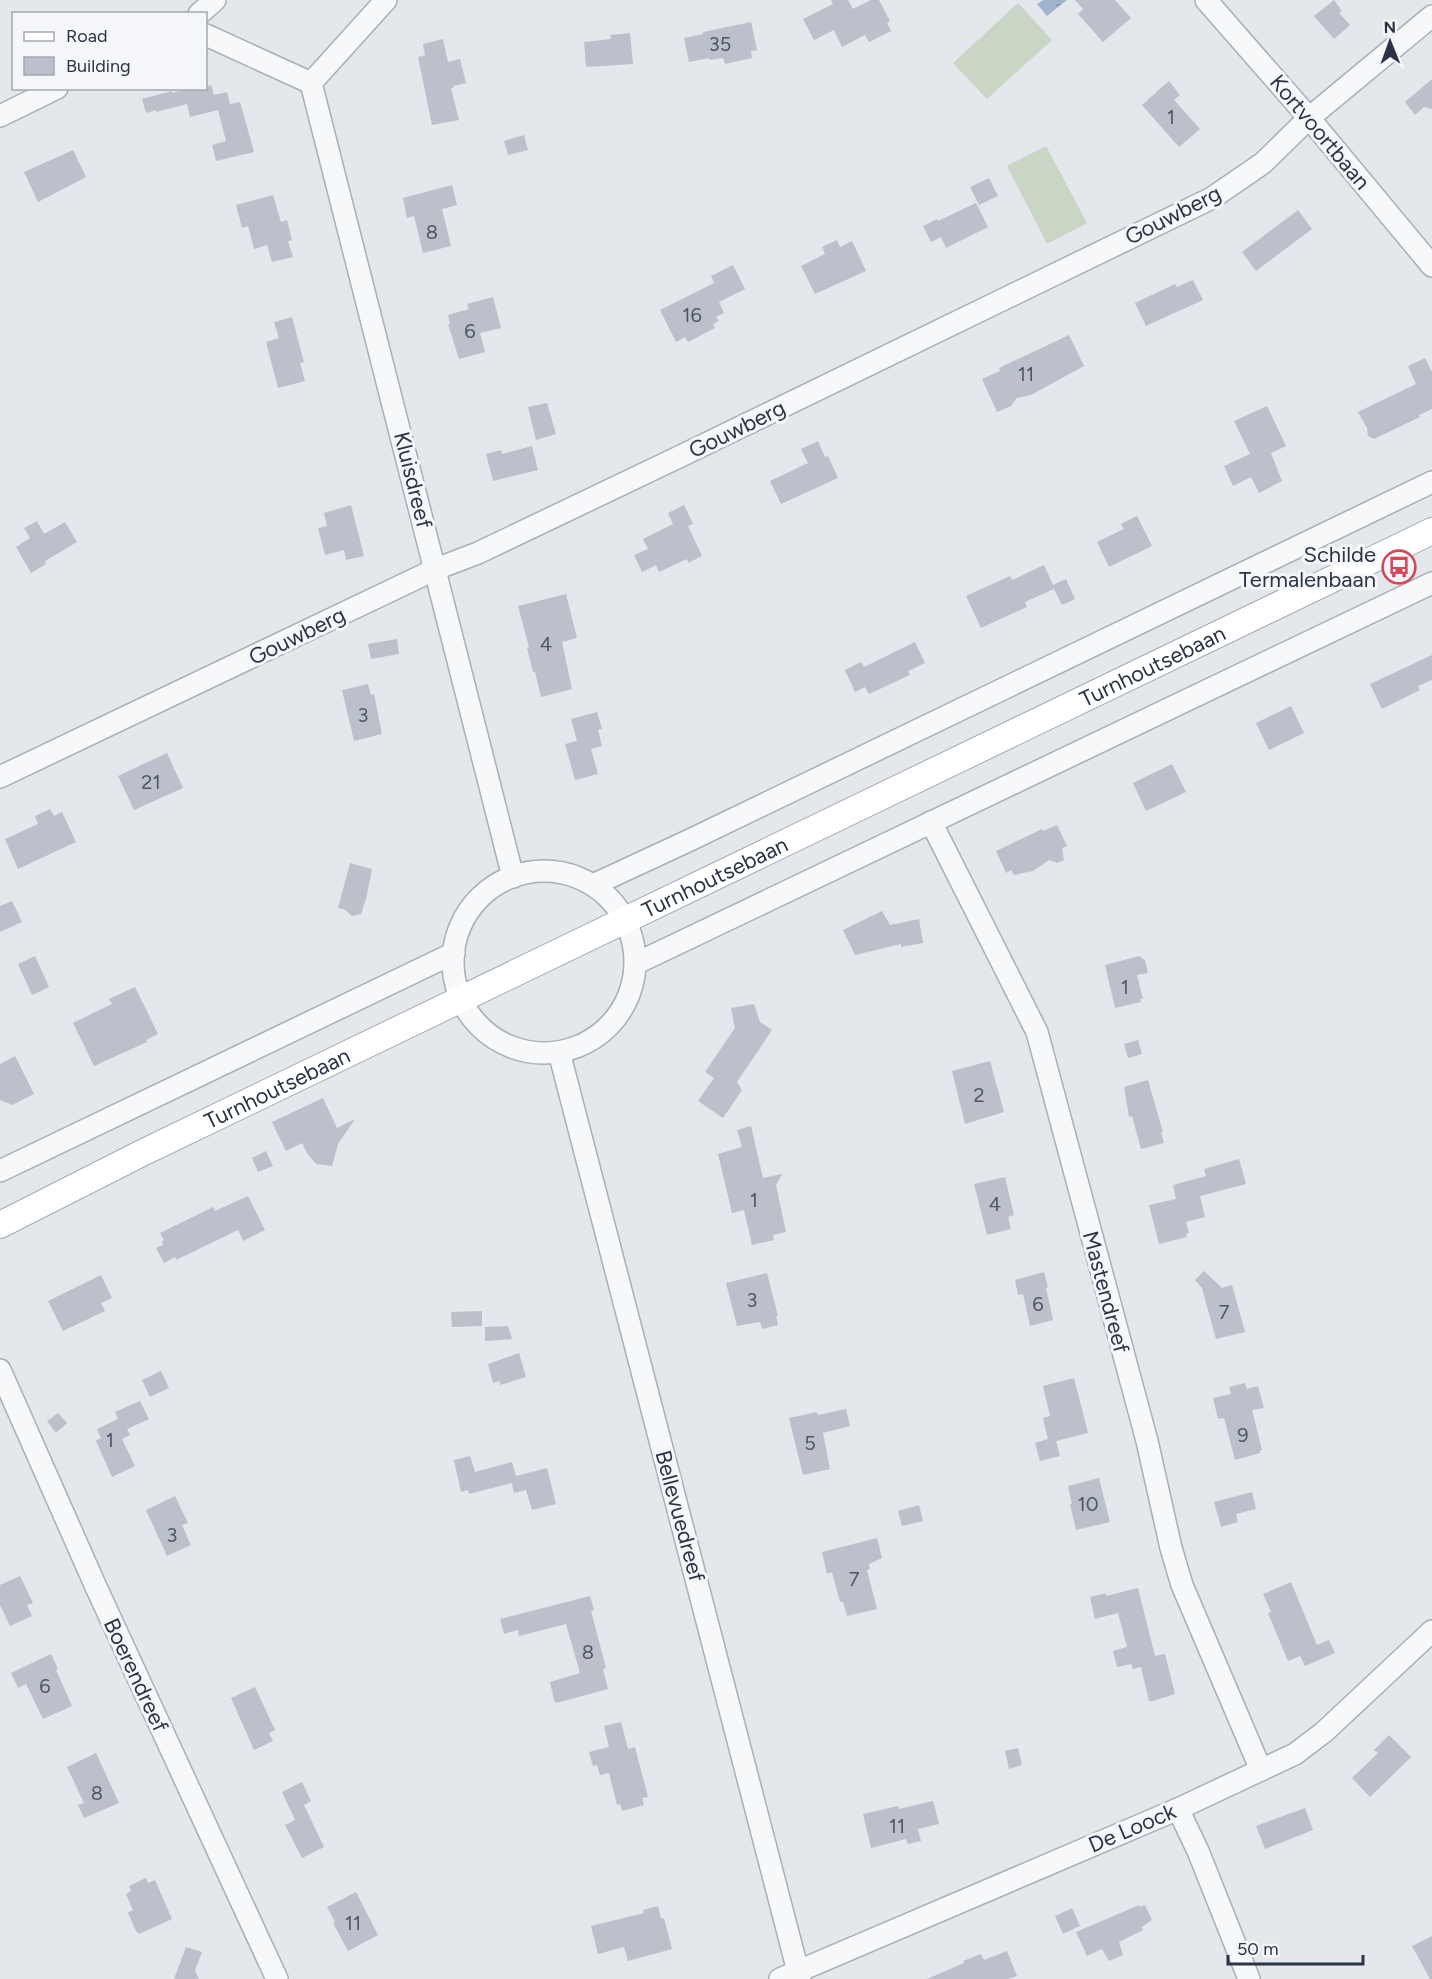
<svg xmlns="http://www.w3.org/2000/svg" width="1432" height="1979" font-family="Figtree,sans-serif">
<defs>
<pattern id="water-ripples" width="26" height="14" patternUnits="userSpaceOnUse" patternTransform="scale(1.5)"><rect width="26" height="14" fill="#9fb4cc"/><path d="M2 4q2-2 4 0t4 0M15 11q2-2 4 0t4 0" fill="none" stroke="#8293a7"/></pattern>
</defs>
<rect width="100%" height="100%" fill="#e4e7ec"/>
<g fill="#c9d6c5">
<polygon points="1018,3 1052,40 987,99 953,63"/>
<polygon points="1046,146 1087,223 1047,244 1007,166"/>
</g>
<polygon fill="url(#water-ripples)" points="1043,0 1067,0 1047,16 1037,4"/>
<g fill="#bbc0ca">
<polygon points="831,0 848,0 853,9 871,0 879,0 890,21 887,23 891,31 869,42 865,35 842,47 834,30 814,40 803,19 833,4"/>
<polygon points="1075,0 1115,0 1131,18 1103,42 1078,14 1083,9"/>
<polygon points="1334,0 1342,11 1339,13 1350,25 1334,39 1314,16"/>
<polygon points="751,22 757,50 751,51 752,58 725,64 723,58 709,60 709,58 689,62 684,38 703,34 703,32"/>
<polygon points="630,33 633,64 586,67 584,42 611,39 610,35"/>
<polygon points="443,39 448,62 460,59 466,83 453,86 454,88 451,88 459,120 432,125 418,57 425,55 423,44"/>
<polygon points="1432,79 1432,109 1424,107 1415,115 1405,102"/>
<polygon points="1169,81 1180,95 1174,100 1200,129 1179,147 1142,105"/>
<polygon points="211,85 214,95 227,92 230,104 240,102 254,152 216,161 212,145 226,141 218,110 190,117 187,104 156,112 156,110 146,113 142,99 172,91 172,93 191,88 206,88 206,87"/>
<polygon points="524,135 528,150 508,155 504,141"/>
<polygon points="73,150 86,177 38,202 24,172"/>
<polygon points="989,178 998,196 979,205 970,187"/>
<polygon points="452,185 457,205 442,209 451,246 423,253 414,216 407,218 403,198"/>
<polygon points="273,195 281,222 287,220 292,240 288,241 293,257 272,262 267,245 254,249 248,226 242,228 236,205"/>
<polygon points="976,203 988,227 946,248 941,237 931,242 923,226 937,219 938,221"/>
<polygon points="1298,210 1312,229 1256,271 1242,252"/>
<polygon points="837,240 840,247 852,241 866,271 815,294 801,266 825,254 822,247"/>
<polygon points="733,265 745,289 719,302 724,313 716,317 719,321 713,324 715,328 688,342 685,337 676,342 660,310 714,283 711,276"/>
<polygon points="1193,280 1203,300 1146,326 1135,303 1175,284 1177,287"/>
<polygon points="493,297 501,328 480,333 485,352 459,359 448,324 450,324 448,315 469,309 467,304"/>
<polygon points="292,317 304,362 300,363 305,381 278,388 266,342 279,338 274,322"/>
<polygon points="1069,335 1084,366 1031,395 1017,398 1011,406 997,412 982,379 1000,371 999,368"/>
<polygon points="1425,358 1432,372 1432,409 1419,415 1420,417 1374,439 1368,436 1367,428 1358,412 1416,384 1408,366"/>
<polygon points="547,403 556,434 536,440 528,407"/>
<polygon points="1267,406 1286,446 1271,453 1282,481 1259,493 1251,477 1233,486 1224,466 1250,454 1234,421"/>
<polygon points="818,441 825,457 828,456 838,478 781,504 770,481 808,463 801,449"/>
<polygon points="532,446 538,470 493,481 486,454 501,450 502,454"/>
<polygon points="351,505 364,556 346,560 344,550 325,555 318,528 327,526 324,513"/>
<polygon points="684,505 693,524 688,526 702,556 688,563 687,559 659,572 656,565 642,572 634,555 648,549 643,539 673,524 668,513"/>
<polygon points="1137,516 1152,546 1109,567 1097,542 1124,529 1121,524"/>
<polygon points="37,521 44,534 65,522 77,542 45,561 46,564 31,573 16,547 30,538 24,528"/>
<polygon points="1044,565 1053,585 1066,579 1075,599 1062,605 1054,589 1025,602 1027,607 981,628 966,596 1010,576 1012,580"/>
<polygon points="566,594 577,638 562,642 572,689 541,697 535,672 533,672 527,648 529,647 518,606"/>
<polygon points="397,639 399,654 371,659 368,644"/>
<polygon points="915,642 925,663 908,671 910,675 869,694 865,687 855,692 845,670 861,662 864,667"/>
<polygon points="1432,655 1432,680 1418,686 1420,690 1382,709 1370,684"/>
<polygon points="368,684 371,695 374,694 382,734 354,741 342,690"/>
<polygon points="1291,706 1304,733 1269,750 1256,723"/>
<polygon points="597,712 602,729 598,730 602,746 591,749 598,774 575,780 565,744 577,741 571,719"/>
<polygon points="167,753 183,788 134,810 118,776"/>
<polygon points="1172,764 1186,792 1146,811 1133,783"/>
<polygon points="50,809 54,816 62,812 76,842 18,869 5,839 38,824 35,816"/>
<polygon points="1057,825 1067,846 1062,848 1064,860 1057,863 1049,860 1033,871 1014,875 1011,870 1006,873 996,851 1042,829 1043,831"/>
<polygon points="350,863 372,869 366,899 361,914 352,916 344,909 338,908"/>
<polygon points="12,901 22,922 0,932 0,906"/>
<polygon points="882,911 890,925 919,919 923,943 901,947 901,944 855,955 843,930"/>
<polygon points="35,956 49,987 32,995 18,964"/>
<polygon points="1139,956 1145,960 1148,973 1137,975 1143,999 1140,999 1141,1002 1115,1008 1105,965"/>
<polygon points="135,987 158,1034 146,1040 147,1042 94,1066 73,1023 112,1004 109,999"/>
<polygon points="754,1004 760,1022 772,1030 737,1082 742,1090 723,1118 698,1101 714,1078 705,1072 735,1028 731,1008"/>
<polygon points="1138,1040 1142,1054 1128,1058 1124,1044"/>
<polygon points="15,1056 34,1094 12,1105 0,1100 0,1064"/>
<polygon points="990,1061 1004,1112 965,1124 952,1071"/>
<polygon points="1148,1080 1163,1132 1161,1133 1164,1143 1141,1149 1132,1116 1129,1117 1124,1087"/>
<polygon points="323,1098 337,1128 355,1119 338,1144 332,1166 316,1164 307,1153 302,1143 286,1151 272,1122"/>
<polygon points="751,1126 763,1178 782,1174 776,1185 786,1232 773,1235 774,1240 752,1245 744,1210 732,1213 718,1154 742,1147 737,1130"/>
<polygon points="266,1151 273,1166 258,1172 252,1158"/>
<polygon points="1239,1159 1246,1184 1200,1196 1205,1217 1186,1222 1189,1233 1186,1234 1187,1237 1159,1244 1149,1205 1176,1199 1173,1185 1206,1176 1204,1169"/>
<polygon points="1005,1177 1014,1215 1008,1217 1011,1229 987,1235 974,1184"/>
<polygon points="248,1196 265,1230 243,1241 238,1230 176,1260 175,1257 164,1263 156,1248 163,1245 162,1241 164,1240 160,1233 213,1207 215,1211"/>
<polygon points="1204,1271 1222,1288 1232,1285 1245,1332 1216,1339 1202,1288 1195,1280"/>
<polygon points="1044,1272 1048,1287 1046,1288 1053,1320 1030,1326 1023,1294 1018,1295 1015,1280"/>
<polygon points="767,1273 778,1316 776,1316 778,1325 762,1329 760,1322 737,1326 726,1283"/>
<polygon points="101,1275 112,1298 101,1303 105,1311 63,1331 48,1301"/>
<polygon points="482,1311 482,1326 452,1327 451,1312"/>
<polygon points="508,1326 512,1339 485,1341 485,1327"/>
<polygon points="519,1353 526,1377 500,1385 500,1381 493,1383 488,1364"/>
<polygon points="161,1371 169,1388 150,1397 142,1380"/>
<polygon points="1074,1378 1088,1433 1056,1441 1060,1456 1040,1461 1035,1443 1048,1439 1043,1418 1050,1416 1043,1386"/>
<polygon points="1245,1383 1247,1389 1258,1386 1264,1408 1252,1410 1262,1450 1260,1451 1260,1453 1235,1460 1224,1418 1218,1419 1213,1398 1231,1394 1229,1387"/>
<polygon points="140,1401 149,1419 127,1429 130,1435 122,1439 135,1466 112,1477 96,1441 101,1438 97,1429 118,1419 115,1412"/>
<polygon points="846,1409 850,1426 823,1433 830,1469 803,1475 789,1418 817,1412 818,1415"/>
<polygon points="58,1413 67,1423 56,1433 47,1421"/>
<polygon points="470,1456 475,1472 512,1462 516,1476 547,1468 556,1504 532,1510 526,1490 514,1493 512,1483 469,1494 468,1490 461,1492 454,1460"/>
<polygon points="1099,1478 1110,1522 1076,1530 1070,1504 1072,1504 1068,1486"/>
<polygon points="1252,1492 1256,1509 1236,1514 1238,1522 1221,1527 1214,1502"/>
<polygon points="175,1496 188,1523 182,1525 191,1545 167,1556 146,1510"/>
<polygon points="919,1505 923,1521 902,1526 898,1511"/>
<polygon points="877,1538 882,1558 869,1564 870,1569 867,1570 877,1609 847,1616 843,1602 840,1602 832,1572 827,1574 822,1552"/>
<polygon points="20,1576 33,1603 27,1605 32,1616 10,1626 0,1605 0,1585"/>
<polygon points="1291,1582 1317,1645 1329,1640 1335,1653 1305,1666 1300,1656 1288,1661 1268,1613 1271,1612 1263,1594"/>
<polygon points="1138,1588 1155,1656 1165,1654 1175,1694 1153,1701 1149,1701 1141,1667 1133,1669 1131,1664 1117,1667 1113,1651 1127,1647 1118,1613 1095,1619 1090,1597 1106,1593 1106,1596"/>
<polygon points="590,1596 594,1610 591,1611 606,1668 603,1669 608,1689 556,1703 554,1700 550,1682 580,1673 566,1624 519,1636 518,1630 504,1634 500,1619"/>
<polygon points="51,1654 58,1669 56,1670 72,1706 43,1719 26,1684 18,1688 11,1673"/>
<polygon points="255,1687 275,1730 269,1733 273,1741 254,1750 231,1698"/>
<polygon points="621,1722 628,1749 635,1747 648,1797 642,1798 644,1805 622,1811 620,1804 617,1805 609,1773 600,1775 597,1765 593,1766 589,1752 609,1747 604,1726"/>
<polygon points="1389,1735 1411,1757 1370,1797 1352,1778 1378,1753 1374,1750"/>
<polygon points="1018,1748 1022,1765 1009,1769 1005,1751"/>
<polygon points="96,1753 119,1803 84,1818 78,1805 84,1803 67,1767"/>
<polygon points="302,1782 311,1801 304,1805 324,1847 302,1858 285,1825 295,1820 282,1792"/>
<polygon points="933,1801 939,1824 918,1829 921,1841 908,1844 906,1839 871,1848 863,1814 898,1806 899,1809"/>
<polygon points="1305,1808 1313,1830 1265,1849 1256,1826"/>
<polygon points="146,1878 148,1883 155,1880 172,1919 139,1934 136,1931 128,1913 133,1910 126,1894 131,1891 129,1886"/>
<polygon points="356,1892 378,1935 348,1951 333,1923 335,1922 327,1907"/>
<polygon points="1139,1905 1140,1907 1145,1905 1152,1920 1142,1927 1143,1930 1119,1942 1123,1955 1109,1961 1102,1949 1087,1956 1076,1932"/>
<polygon points="658,1906 661,1918 664,1918 672,1949 628,1961 624,1947 598,1954 591,1926 644,1913 643,1910"/>
<polygon points="1072,1908 1080,1926 1063,1934 1055,1916"/>
<polygon points="1432,1936 1432,1979 1430,1979 1412,1946"/>
<polygon points="186,1947 202,1952 195,1970 199,1979 174,1979"/>
<polygon points="1007,1951 1017,1976 1008,1979 927,1979 964,1963 963,1961 981,1954 984,1960"/>
</g>
<g fill="none" stroke-linecap="round" stroke-linejoin="round">
<defs>
<g id="minor">
<polyline points="1206,0 1309,118 1432,266"/>
<polyline points="199,14 215,0"/>
<polyline points="206,35 311,83 386,0"/>
<polyline points="311,83 513,877"/>
<polyline points="0,116 57,88"/>
<polyline points="0,777 436,569 478,553 683,455 1212,198 1263,163 1309,118 1432,16"/>
<polyline points="931,822 1037,1032 1147,1441 1171,1548 1182,1585 1261,1770"/>
<circle cx="544" cy="962" r="91"/>
<polyline points="593,885 690,840 1432,482"/>
<polyline points="637,963 1432,583"/>
<polyline points="559,1052 800,1979"/>
<polyline points="0,1171 454,953"/>
<polyline points="0,1370 96,1587 277,1979"/>
<polyline points="1178,1809 1198,1851 1249,1979"/>
<polyline points="780,1979 1178,1809 1295,1754 1324,1732 1432,1631"/>
</g>
<g id="major">
<path id="s1" d="M0 1225 142 1153 1432 531"/>
</g>
</defs>
<use href="#minor" stroke="#a9aeb7" stroke-width="24"/>
<use href="#major" stroke="#a3abb8" stroke-width="28"/>
<use href="#minor" stroke="#f7f8fa" stroke-width="21"/>
<use href="#major" stroke="#fff" stroke-width="26"/>
</g>
<defs>
<symbol id="bus-ring" viewBox="-11 -11 22 22"><circle r="9.5" fill="#f4f6f9" stroke="#d1495b" stroke-width="1.5"/><path d="M-5-6H5V4H4V6H2V4H-2V6H-4V4H-5ZM-3.5-4V0h7V-4ZM-3.5 1.2v1.5H-2V1.2ZM2 1.2v1.5H3.5V1.2Z" fill="#d1495b"/></symbol>
</defs>
<g fill-rule="evenodd">
<use href="#bus-ring" x="1380" y="548" width="38" height="38"/>
</g>
<g text-anchor="middle" dominant-baseline="central" stroke-width="6" stroke-linejoin="round" paint-order="stroke">
<g font-size="20" fill="#4f5766">
<text x="720" y="44">35</text>
<text x="1171" y="117">1</text>
<text x="432" y="232">8</text>
<text x="692" y="315">16</text>
<text x="470" y="331">6</text>
<text x="1026" y="374">11</text>
<text x="546" y="644">4</text>
<text x="363" y="715">3</text>
<text x="151" y="782">21</text>
<text x="1125" y="987">1</text>
<text x="979" y="1095">2</text>
<text x="754" y="1200">1</text>
<text x="995" y="1204">4</text>
<text x="752" y="1300">3</text>
<text x="1038" y="1304">6</text>
<text x="1224" y="1312">7</text>
<text x="1243" y="1435">9</text>
<text x="110" y="1440">1</text>
<text x="810" y="1443">5</text>
<text x="1088" y="1504">10</text>
<text x="172" y="1535">3</text>
<text x="854" y="1579">7</text>
<text x="588" y="1652">8</text>
<text x="45" y="1686">6</text>
<text x="97" y="1793">8</text>
<text x="897" y="1826">11</text>
<text x="353" y="1923">11</text>
</g>
<g font-size="22" fill="#2b3445" stroke="#f4f6f9">
<text transform="translate(1320 132) rotate(50)">Kortvoortbaan</text>
<text transform="translate(1173 215) rotate(-27)">Gouwberg</text>
<text transform="translate(737 429) rotate(-26)">Gouwberg</text>
<text transform="translate(413 480) rotate(76)">Kluisdreef</text>
<text transform="translate(297 636) rotate(-26)">Gouwberg</text>
<text stroke="none"><textPath href="#s1" startOffset="1281">Turnhoutsebaan</textPath></text>
<text stroke="none"><textPath href="#s1" startOffset="795">Turnhoutsebaan</textPath></text>
<text stroke="none"><textPath href="#s1" startOffset="309">Turnhoutsebaan</textPath></text>
<text transform="translate(1106 1292) rotate(75)">Mastendreef</text>
<text transform="translate(680 1516) rotate(75)">Bellevuedreef</text>
<text transform="translate(136 1675) rotate(65)">Boerendreef</text>
<text transform="translate(1132 1828) rotate(-23)">De Loock</text>
</g>
<g font-size="22" fill="#2b3445" stroke="#f4f6f9" text-anchor="end">
<text x="1376" y="554">Schilde<tspan x="1376" dy="25">Termalenbaan</tspan></text>
</g>
</g>
<rect x="12" y="12" width="195" height="78" fill="#f4f6f9" stroke="#a4a8b1" stroke-width="1.5"/>
<rect x="24" y="32" width="30" height="9" fill="#ffffff" stroke="#a4a8b1" stroke-width="1.5"/>
<text x="66" y="42" font-size="18" fill="#2b3445">Road</text>
<rect x="24" y="57" width="30" height="18" fill="#bbc0ca" stroke="#a4a8b1" stroke-width="1.5"/>
<text x="66" y="72" font-size="18" fill="#2b3445">Building</text>
<g transform="translate(1390 42) rotate(359)" stroke="#f4f6f9" stroke-width="4.5" paint-order="stroke">
<path d="M0-4.5L10 22L0 15L-10 22Z" fill="#2b3445"/>
<text y="-9" font-size="16" font-weight="bold" text-anchor="middle" fill="#2b3445">N</text>
</g>
<path d="M1228 1955v9h135v-9" fill="none" stroke="#2b3445" stroke-width="3"/>
<text x="1237" y="1955" font-size="18" fill="#2b3445" stroke="#f4f6f9" stroke-width="4.5" paint-order="stroke">50 m</text>
</svg>
